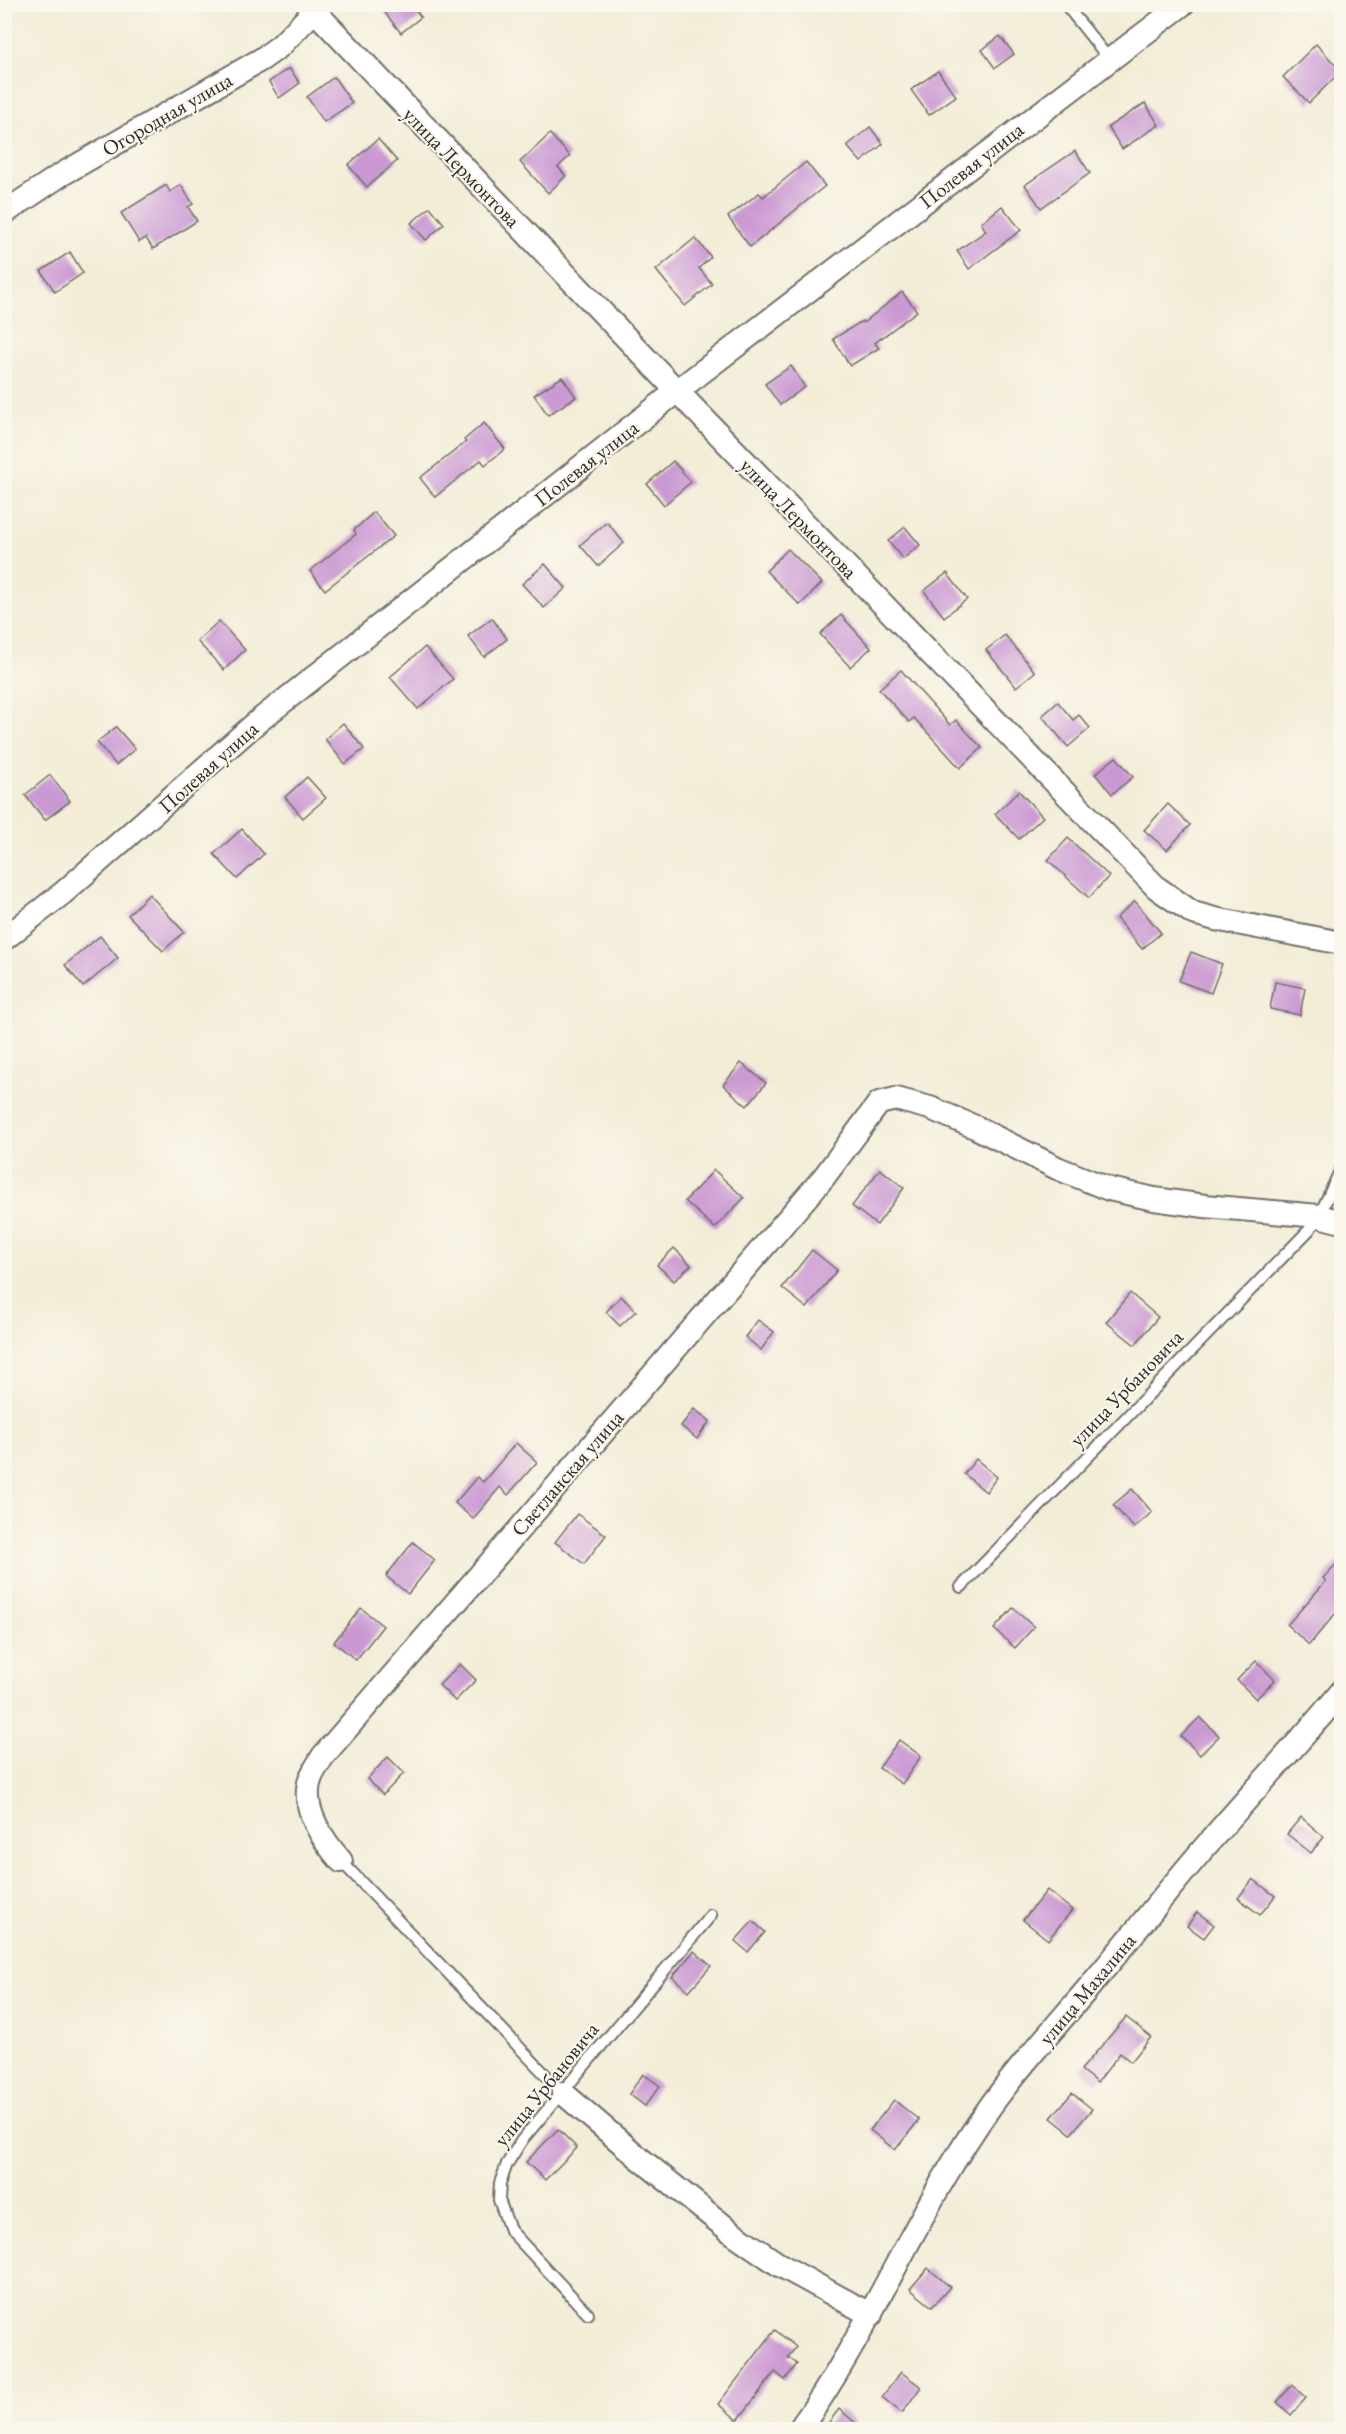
<svg xmlns="http://www.w3.org/2000/svg" width="1346" height="2434" font-family="'EB Garamond',serif">
<rect width="100%" height="100%" fill="#fbf7ec"/>
<filter id="ink" filterUnits="userSpaceOnUse"><feTurbulence type="fractalNoise" baseFrequency=".0167" numOctaves="2"/><feDisplacementMap in="SourceGraphic" scale="12" xChannelSelector="R" yChannelSelector="G"/><feConvolveMatrix kernelMatrix="1 2 1 2 8 2 1 2 1" color-interpolation-filters="sRGB"/></filter>
<filter id="wash" filterUnits="userSpaceOnUse"><feTurbulence type="fractalNoise" baseFrequency=".008" numOctaves="4" result="noise"/><feDisplacementMap in="SourceGraphic" scale="24" xChannelSelector="R" yChannelSelector="G"/><feGaussianBlur stdDeviation="1.35" result="paint"/><feColorMatrix in="noise" values="0 0 0 0 0 0 0 0 0 0 0 0 0 0 0 0 0 1.4 0 .05"/><feComposite in="paint" operator="in"/></filter>
<g filter="url(#wash)">
<rect width="100%" height="100%" fill="#f3edd8"/>
<g id="blocks">
<g fill="#ca99d3">
<polygon points="378,4 411,4 421,17 401,33"/>
<polygon points="1000,36 1014,54 995,68 982,50"/>
<polygon points="1316,44 1341,71 1309,103 1283,77"/>
<polygon points="289,68 300,83 279,98 269,82"/>
<polygon points="938,71 956,96 929,115 911,90"/>
<polygon points="334,77 352,103 324,122 307,97"/>
<polygon points="1145,103 1159,125 1122,149 1108,127"/>
<polygon points="870,127 883,144 861,162 847,146"/>
<polygon points="550,134 570,156 558,167 566,176 548,193 520,162"/>
<polygon points="378,139 397,161 367,187 348,165"/>
<polygon points="1075,151 1090,173 1041,208 1025,185"/>
<polygon points="806,162 825,186 750,247 728,217 759,193 763,197"/>
<polygon points="166,185 170,192 181,185 193,204 188,207 197,221 153,249 146,238 139,242 121,213"/>
<polygon points="1002,206 1021,230 969,269 957,251 986,231 981,223"/>
<polygon points="430,207 444,224 426,240 411,223"/>
<polygon points="695,238 711,257 699,268 712,284 685,306 656,270"/>
<polygon points="70,252 83,273 55,292 41,271"/>
<polygon points="902,292 917,311 875,343 879,348 850,366 833,339 862,321 863,323"/>
<polygon points="791,366 805,387 780,405 765,384"/>
<polygon points="562,377 576,397 548,415 534,395"/>
<polygon points="484,423 505,449 485,465 481,460 435,497 420,478 466,442 464,440"/>
<polygon points="673,461 691,482 664,505 647,484"/>
<polygon points="374,512 394,536 325,590 310,571 356,534 354,530"/>
<polygon points="607,522 624,543 598,566 580,545"/>
<polygon points="905,527 920,545 903,559 888,541"/>
<polygon points="788,549 822,583 800,605 766,571"/>
<polygon points="545,564 566,588 544,608 522,584"/>
<polygon points="947,573 967,599 944,617 924,591"/>
<polygon points="841,615 871,648 850,667 820,634"/>
<polygon points="492,618 507,639 484,657 468,636"/>
<polygon points="219,621 245,650 224,670 197,641"/>
<polygon points="1005,635 1035,672 1016,687 986,650"/>
<polygon points="425,647 453,679 418,709 390,677"/>
<polygon points="901,670 950,725 956,720 982,748 960,768 914,718 909,722 879,689"/>
<polygon points="1058,702 1073,720 1079,715 1090,728 1068,747 1042,716"/>
<polygon points="343,723 364,749 345,764 325,739"/>
<polygon points="116,727 135,749 116,765 97,742"/>
<polygon points="1116,757 1133,777 1112,794 1095,774"/>
<polygon points="50,775 70,801 45,820 25,795"/>
<polygon points="307,777 326,798 303,818 285,797"/>
<polygon points="1019,791 1043,817 1019,839 995,814"/>
<polygon points="1168,804 1190,825 1167,850 1144,830"/>
<polygon points="242,829 264,854 237,879 214,854"/>
<polygon points="1068,838 1109,876 1089,898 1048,860"/>
<polygon points="149,894 184,932 163,951 128,915"/>
<polygon points="1135,901 1161,933 1142,949 1116,918"/>
<polygon points="100,936 118,958 83,987 65,965"/>
<polygon points="1191,952 1222,964 1211,993 1179,981"/>
<polygon points="1275,982 1305,988 1300,1015 1270,1009"/>
<polygon points="741,1063 766,1083 747,1106 723,1085"/>
<polygon points="880,1169 904,1188 877,1225 852,1206"/>
<polygon points="714,1170 744,1198 715,1228 685,1201"/>
<polygon points="674,1248 691,1265 674,1281 657,1265"/>
<polygon points="812,1250 837,1270 807,1308 782,1288"/>
<polygon points="1130,1293 1158,1317 1135,1345 1106,1322"/>
<polygon points="621,1296 636,1311 620,1326 606,1312"/>
<polygon points="758,1320 774,1332 761,1350 745,1337"/>
<polygon points="694,1409 710,1421 697,1439 681,1426"/>
<polygon points="516,1443 537,1462 508,1495 500,1487 473,1519 455,1503 477,1477 483,1482"/>
<polygon points="976,1459 997,1477 986,1492 964,1474"/>
<polygon points="1132,1489 1152,1512 1134,1528 1113,1505"/>
<polygon points="577,1514 606,1535 584,1564 555,1542"/>
<polygon points="413,1542 435,1560 408,1594 386,1576"/>
<polygon points="1341,1559 1341,1607 1309,1645 1287,1625 1326,1581 1323,1578"/>
<polygon points="361,1608 383,1626 356,1660 334,1642"/>
<polygon points="1013,1608 1034,1627 1015,1648 994,1629"/>
<polygon points="1256,1661 1275,1680 1256,1699 1237,1680"/>
<polygon points="460,1664 476,1680 455,1701 439,1685"/>
<polygon points="1200,1717 1219,1736 1200,1755 1181,1736"/>
<polygon points="899,1740 921,1756 902,1784 879,1768"/>
<polygon points="388,1757 404,1773 383,1795 367,1779"/>
<polygon points="1301,1817 1324,1837 1311,1853 1287,1834"/>
<polygon points="1253,1879 1275,1896 1260,1915 1238,1898"/>
<polygon points="1047,1890 1072,1910 1048,1940 1023,1920"/>
<polygon points="1197,1912 1214,1925 1204,1938 1187,1926"/>
<polygon points="753,1921 765,1932 748,1952 735,1941"/>
<polygon points="694,1951 711,1966 689,1991 672,1977"/>
<polygon points="1126,2017 1151,2037 1131,2062 1120,2053 1097,2083 1081,2070"/>
<polygon points="643,2074 660,2086 645,2106 629,2094"/>
<polygon points="1072,2093 1092,2109 1071,2134 1051,2118"/>
<polygon points="894,2100 919,2120 895,2150 870,2130"/>
<polygon points="558,2129 577,2148 545,2180 526,2162"/>
<polygon points="928,2268 950,2287 932,2307 910,2289"/>
<polygon points="775,2330 796,2347 788,2357 797,2364 785,2380 775,2372 738,2420 718,2404"/>
<polygon points="901,2372 921,2387 902,2413 882,2397"/>
<polygon points="1292,2385 1306,2398 1291,2415 1277,2402"/>
<polygon points="839,2409 864,2430 823,2430"/>
</g>
</g>
</g>
<g filter="url(#ink)">
<use href="#blocks" fill-opacity="0" stroke="#716f68" stroke-width="1.5"/>
<g fill="none" stroke-linecap="round" stroke-linejoin="round">
<defs>
<g id="lane">
<polyline points="1065,4 1109,59"/>
<polyline points="961,1587 1309,1230 1319,1216 1342,1167"/>
<polyline points="341,1861 563,2093"/>
<polyline points="588,2314 510,2230 499,2200 500,2183 507,2164 522,2140 711,1915"/>
</g>
<g id="street">
<polyline points="308,4 677,391 1157,888 1193,913 1215,919 1342,943"/>
<polyline points="4,213 59,176 262,59 280,46 321,4"/>
<polyline points="4,939 63,893 256,723 677,391 1183,4"/>
<path d="M341 1861C323 1840 299 1806 311 1777 314 1770 319 1763 323 1756L824 1177 879 1103 896 1099 930 1108 975 1127 1057 1168 1109 1189 1154 1199 1205 1206 1319 1216 1342 1222"/>
<polyline points="563,2093 638,2157 730,2231 778,2264 871,2315"/>
<path d="M799 2430C873 2327 918 2206 992 2104 1022 2063 1057 2025 1090 1986 1131 1938 1169 1888 1211 1840 1254 1790 1300 1742 1342 1691"/>
</g>
</defs>
<use href="#lane" stroke="#716f68" stroke-width="14"/>
<use href="#street" stroke="#716f68" stroke-width="26"/>
<use href="#lane" stroke="#fff" stroke-width="10"/>
<use href="#street" stroke="#fff" stroke-width="22"/>
</g>
</g>
<g text-anchor="middle" dominant-baseline="central" stroke-width="4.5" stroke-linejoin="round" paint-order="stroke">
<g font-size="21" fill="#2b2b2b" stroke="#fbf7ec">
<text transform="translate(167 114) rotate(-30)">Огородная улица</text>
<text transform="translate(971 165) rotate(-38)">Полевая улица</text>
<text transform="translate(462 167) rotate(46)">улица Лермонтова</text>
<text transform="translate(586 463) rotate(-38)">Полевая улица</text>
<text transform="translate(799 518) rotate(46)">улица Лермонтова</text>
<text transform="translate(208 767) rotate(-42)">Полевая улица</text>
<text transform="translate(1126 1388) rotate(-46)">улица Урбановича</text>
<text transform="translate(567 1473) rotate(-49)">Светланская улица</text>
<text transform="translate(1087 1989) rotate(-50)">улица Махалина</text>
<text transform="translate(546 2084) rotate(-51)">улица Урбановича</text>
</g>
</g>
<rect width="1346" height="2434" fill="none" stroke="#fbf7ec" stroke-width="24"/>
</svg>
